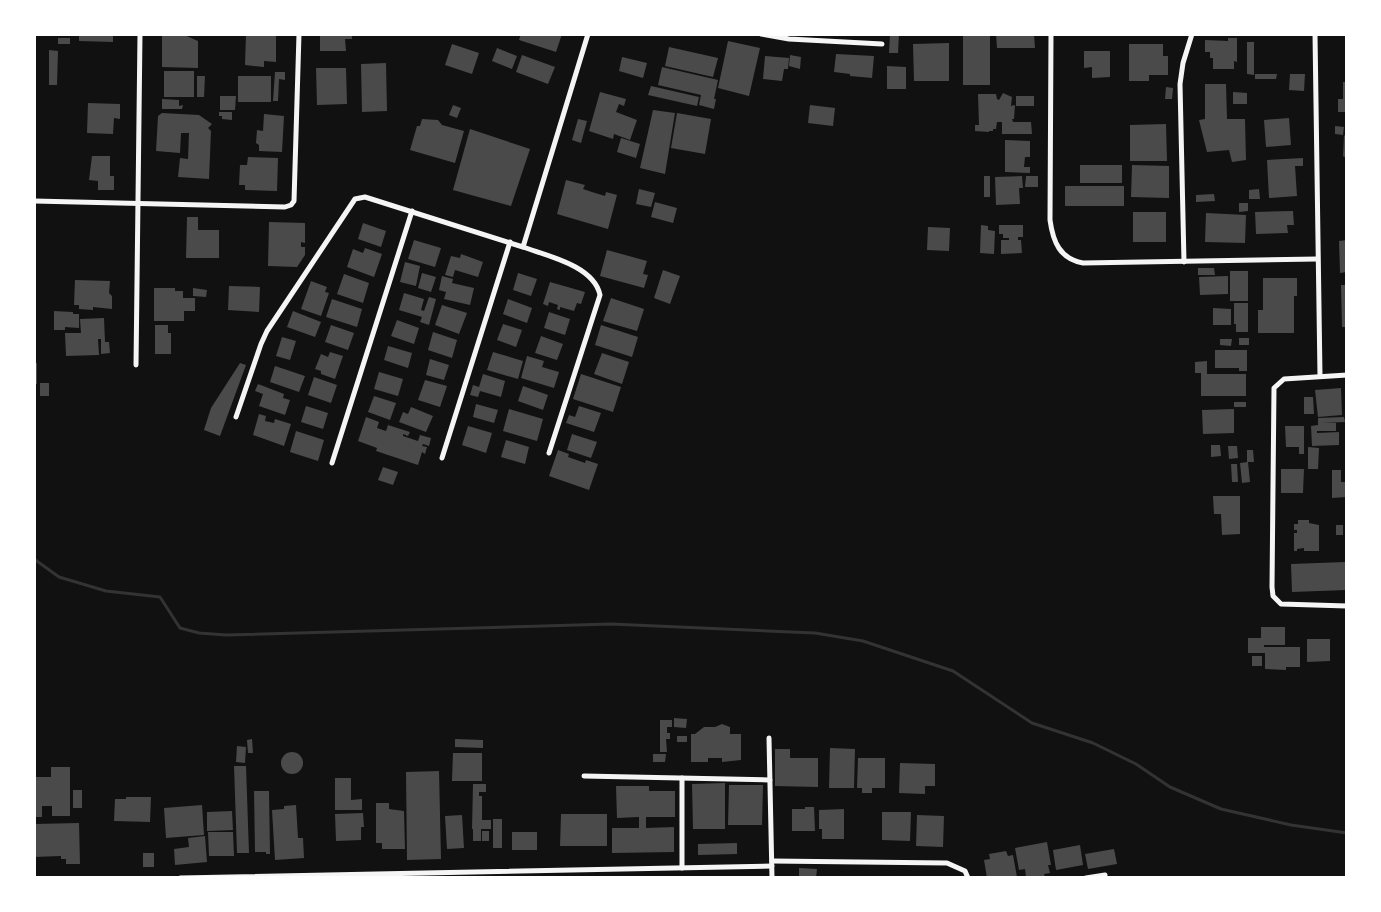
<svg xmlns="http://www.w3.org/2000/svg" width="1381" height="912" font-family="Merriweather,serif">
<rect width="100%" height="100%" fill="#111"/>
<g fill="none" stroke-linecap="round" stroke-linejoin="round">
<polyline stroke="#333" stroke-width="3" points="34,559 59,577 106,591 160,597 180,628 199,633 226,635 611,624 815,633 863,641 953,671 1032,723 1093,743 1136,764 1170,787 1221,809 1291,825 1347,833"/>
</g>
<g fill="#4a4a4a">
<polygon points="79,34 113,34 113,42 79,41"/>
<polygon points="162,34 182,34 198,41 198,68 162,67"/>
<polygon points="246,34 276,34 276,62 264,61 264,67 245,65"/>
<polygon points="320,34 352,34 352,39 345,39 346,51 320,51"/>
<polygon points="521,34 562,34 556,52 519,40"/>
<polygon points="890,34 899,34 898,53 889,53"/>
<rect x="963" y="34" width="27" height="51"/>
<polygon points="996,34 1034,34 1035,48 997,48"/>
<rect x="58" y="38" width="12" height="6"/>
<polygon points="1228,38 1237,38 1237,62 1234,61 1234,69 1213,69 1213,58 1210,58 1210,52 1205,52 1205,40 1228,41"/>
<polygon points="728,41 760,48 749,96 718,88"/>
<polygon points="1247,42 1254,42 1254,75 1247,74"/>
<polygon points="949,43 949,81 914,81 913,44"/>
<polygon points="452,44 479,53 472,74 445,65"/>
<polygon points="1129,44 1163,44 1163,56 1168,56 1168,75 1149,75 1149,81 1129,81"/>
<polygon points="669,47 718,58 713,77 665,66"/>
<polygon points="497,48 517,56 512,69 492,61"/>
<polygon points="49,50 58,51 57,85 49,85"/>
<polygon points="1084,51 1110,51 1110,77 1092,78 1092,67 1084,68"/>
<polygon points="836,54 874,56 872,78 850,76 850,74 834,72"/>
<polygon points="522,55 555,67 548,84 516,72"/>
<polygon points="790,55 801,57 800,69 789,66"/>
<polygon points="765,56 789,58 788,69 784,69 782,81 763,79"/>
<polygon points="622,57 647,63 643,78 619,71"/>
<polygon points="386,63 387,111 362,112 361,64"/>
<polygon points="887,66 906,67 906,89 887,89"/>
<polygon points="662,67 718,80 714,99 716,99 714,109 699,105 701,95 658,85"/>
<polygon points="316,68 346,68 347,104 317,105"/>
<rect x="164" y="71" width="30" height="26"/>
<polygon points="275,72 285,72 285,80 279,79 278,101 273,101"/>
<polygon points="1255,74 1277,74 1276,79 1255,79"/>
<polygon points="1290,74 1305,74 1304,91 1289,90"/>
<polygon points="197,76 205,76 204,97 197,97"/>
<rect x="238" y="76" width="33" height="26"/>
<polygon points="1343,82 1347,82 1347,112 1338,112 1338,99 1343,99"/>
<polygon points="1205,84 1226,84 1227,119 1245,119 1246,160 1232,162 1229,150 1207,152 1199,120 1205,119"/>
<polygon points="651,86 699,97 697,106 648,95"/>
<polygon points="1166,87 1173,88 1172,99 1165,99"/>
<polygon points="600,92 626,99 624,106 619,104 616,112 637,120 630,140 614,134 613,139 589,131"/>
<polygon points="1233,92 1247,93 1247,104 1233,104"/>
<polygon points="1003,93 1012,97 1011,106 1015,105 1014,119 1012,119 1013,122 1031,122 1032,134 1002,134 1002,122 997,122 996,129 993,129 993,131 989,131 989,132 975,131 975,125 979,125 978,94 996,94 997,99 999,100"/>
<polygon points="220,96 236,96 235,110 220,110"/>
<rect x="1016" y="96" width="18" height="10"/>
<polygon points="162,99 179,100 179,106 183,105 182,109 162,109"/>
<polygon points="88,103 120,104 120,119 114,118 113,134 87,133"/>
<polygon points="453,105 461,108 457,118 449,115"/>
<polygon points="810,105 835,108 833,126 808,123"/>
<polygon points="653,110 675,113 665,174 640,168"/>
<polygon points="219,112 232,112 232,120 222,119 222,116 219,116"/>
<polygon points="162,113 199,115 212,124 208,128 211,131 209,179 178,177 180,158 188,159 189,133 181,133 180,153 156,151 158,116"/>
<polygon points="677,113 711,119 705,154 671,148"/>
<polygon points="264,114 284,116 282,152 259,151 259,145 256,143 257,130 263,131"/>
<polygon points="1289,118 1291,145 1266,147 1264,120"/>
<polygon points="422,119 438,120 442,125 464,131 455,163 410,150 417,126 420,126"/>
<polygon points="578,119 587,121 581,143 572,140"/>
<polygon points="1166,124 1167,161 1130,161 1130,125"/>
<polygon points="1335,126 1344,127 1343,135 1335,134"/>
<polygon points="470,129 530,149 511,206 453,190"/>
<polygon points="1347,133 1347,159 1343,156 1344,136"/>
<polygon points="621,138 640,144 636,158 617,152"/>
<polygon points="1005,140 1030,141 1030,157 1025,157 1024,167 1030,167 1030,173 1005,172"/>
<polygon points="92,156 110,156 110,176 114,176 114,190 98,190 98,181 89,180"/>
<polygon points="248,157 278,158 277,191 245,190 245,185 239,185 240,165 247,165"/>
<polygon points="1303,158 1303,166 1295,166 1297,196 1269,198 1267,160"/>
<rect x="1080" y="165" width="42" height="18"/>
<polygon points="1132,165 1169,166 1169,198 1131,197"/>
<rect x="984" y="176" width="6" height="21"/>
<polygon points="1022,176 1023,188 1019,188 1020,204 996,205 995,177"/>
<polygon points="1026,176 1038,176 1038,187 1025,187"/>
<polygon points="566,180 585,185 583,189 592,192 605,196 606,192 617,195 608,229 557,214"/>
<rect x="1065" y="186" width="59" height="20"/>
<polygon points="639,189 655,193 651,207 636,204"/>
<polygon points="1259,189 1260,199 1249,199 1249,190"/>
<polygon points="1214,194 1215,201 1196,202 1196,195"/>
<polygon points="655,202 677,208 673,223 651,217"/>
<polygon points="1239,203 1248,203 1248,211 1239,212"/>
<polygon points="1293,211 1294,225 1287,225 1288,233 1256,234 1255,212"/>
<rect x="1133" y="212" width="33" height="30"/>
<polygon points="1206,213 1246,215 1245,243 1205,242"/>
<polygon points="187,217 198,217 198,230 219,230 219,258 186,258"/>
<polygon points="269,222 305,223 305,243 301,242 301,247 305,247 305,255 297,267 268,266"/>
<polygon points="363,223 386,231 381,247 358,239"/>
<polygon points="981,225 988,226 988,230 995,231 994,254 980,253"/>
<polygon points="999,225 1023,225 1023,237 1018,237 1018,240 1021,240 1022,253 1001,254 1001,240 1009,240 1009,238 1003,238 1003,234 999,234"/>
<polygon points="928,227 950,228 949,251 927,250"/>
<polygon points="414,240 441,248 435,267 408,259"/>
<polygon points="1347,240 1347,272 1340,273 1339,241"/>
<polygon points="365,248 382,254 374,277 347,267 353,249 363,253"/>
<polygon points="607,250 647,261 643,274 648,275 644,288 600,276"/>
<polygon points="461,254 483,262 478,277 455,270 453,277 445,275 451,256 460,258"/>
<polygon points="405,262 420,266 416,286 400,282"/>
<polygon points="1198,268 1214,268 1215,275 1198,275"/>
<polygon points="663,270 680,276 670,304 654,298"/>
<rect x="1230" y="271" width="18" height="30"/>
<polygon points="422,273 436,277 431,292 418,288"/>
<polygon points="518,273 537,279 531,296 513,290"/>
<polygon points="344,274 369,283 363,303 337,294"/>
<polygon points="442,276 453,279 452,283 474,288 470,305 444,299 446,292 439,290"/>
<polygon points="1228,276 1228,294 1200,295 1199,277"/>
<polygon points="1263,278 1297,278 1297,296 1294,296 1294,333 1258,333 1258,310 1263,310"/>
<polygon points="75,280 110,281 109,293 112,296 112,309 93,307 93,310 79,309 79,305 74,305"/>
<polygon points="311,281 327,287 325,292 329,293 321,316 301,309"/>
<polygon points="550,282 585,292 581,304 577,303 574,311 560,307 560,310 557,309 558,305 549,302 548,306 543,304"/>
<polygon points="1341,285 1347,285 1347,327 1342,327"/>
<polygon points="229,286 260,287 259,312 228,310"/>
<polygon points="154,288 175,288 175,291 183,291 183,298 195,298 195,311 184,311 184,321 154,321"/>
<polygon points="193,288 207,290 206,297 193,296"/>
<polygon points="404,293 424,299 421,310 424,311 429,297 436,299 429,325 420,322 422,317 399,310"/>
<polygon points="611,298 644,309 637,331 603,321"/>
<polygon points="332,299 362,309 357,327 326,317"/>
<polygon points="508,299 532,308 527,323 503,314"/>
<polygon points="1234,303 1248,303 1248,332 1236,332 1236,324 1234,324"/>
<polygon points="442,305 467,313 459,334 435,325"/>
<polygon points="1213,308 1231,309 1231,325 1213,325"/>
<polygon points="54,311 73,312 73,314 79,314 79,328 65,327 65,330 54,330"/>
<polygon points="293,311 321,322 315,337 287,327"/>
<polygon points="549,312 570,319 565,335 544,328"/>
<polygon points="104,318 105,342 109,342 110,353 101,354 101,339 98,339 99,355 66,356 65,333 81,333 80,319"/>
<polygon points="397,320 419,328 414,344 391,336"/>
<polygon points="503,324 522,330 516,347 497,340"/>
<polygon points="155,325 168,325 168,333 171,333 171,354 155,354"/>
<polygon points="331,325 354,333 348,350 325,342"/>
<polygon points="601,325 638,337 632,357 595,345"/>
<polygon points="433,332 457,340 452,358 428,350"/>
<polygon points="541,336 563,344 557,360 535,353"/>
<polygon points="282,337 296,341 290,360 276,356"/>
<rect x="1239" y="338" width="10" height="7"/>
<polygon points="1220,339 1232,339 1231,346 1220,345"/>
<polygon points="388,346 412,353 408,368 384,360"/>
<polygon points="1215,350 1247,350 1247,371 1239,371 1239,368 1215,368"/>
<polygon points="330,352 343,356 335,379 321,374 321,371 315,369 321,354 328,357"/>
<polygon points="493,352 523,361 518,379 487,370"/>
<polygon points="602,353 629,362 622,384 594,374"/>
<polygon points="527,356 544,361 542,367 559,372 554,388 521,378"/>
<polygon points="430,359 449,365 444,380 426,375"/>
<polygon points="1207,361 1207,374 1246,374 1246,396 1201,396 1201,373 1195,373 1195,362"/>
<rect x="34" y="363" width="3" height="21"/>
<polygon points="240,363 246,365 220,436 204,430 211,408"/>
<polygon points="275,366 305,376 299,392 270,382"/>
<polygon points="379,372 403,379 398,396 374,389"/>
<polygon points="483,374 505,381 501,397 480,391 478,397 470,395 473,385 479,387"/>
<polygon points="581,374 621,387 613,412 573,399"/>
<polygon points="314,377 337,385 331,403 308,395"/>
<polygon points="425,380 447,386 440,407 418,400"/>
<rect x="40" y="383" width="9" height="13"/>
<polygon points="258,384 284,394 283,398 290,400 285,415 259,406 263,394 255,391"/>
<polygon points="523,386 548,395 543,410 518,401"/>
<polygon points="1341,388 1342,415 1318,417 1315,390"/>
<polygon points="374,396 396,403 390,420 368,412"/>
<polygon points="1304,397 1313,397 1314,414 1304,414"/>
<rect x="1234" y="402" width="12" height="5"/>
<polygon points="476,404 498,410 494,423 473,417"/>
<polygon points="306,406 328,413 323,429 301,422"/>
<polygon points="579,406 601,413 594,432 566,423 569,415 575,417"/>
<polygon points="411,407 433,416 426,432 399,422 403,412 408,414"/>
<polygon points="509,409 543,419 537,441 503,431"/>
<polygon points="1234,409 1234,433 1203,434 1202,410"/>
<polygon points="259,414 266,416 265,421 274,423 275,419 291,424 284,446 253,435"/>
<polygon points="366,417 379,422 377,428 386,431 388,425 410,432 408,436 403,434 403,436 418,441 420,435 431,438 429,446 423,444 422,446 427,447 425,454 422,452 418,465 376,451 377,448 358,441"/>
<polygon points="1344,417 1345,422 1322,423 1336,423 1336,431 1317,431 1317,433 1339,432 1339,445 1312,446 1311,426 1318,425 1318,418"/>
<polygon points="468,426 492,433 486,453 462,445"/>
<polygon points="1285,426 1304,426 1304,454 1299,454 1299,447 1286,447"/>
<polygon points="296,431 324,440 318,461 290,452"/>
<polygon points="572,434 597,442 591,458 567,450"/>
<polygon points="506,440 529,447 525,464 501,457"/>
<polygon points="1211,445 1220,445 1221,456 1211,457"/>
<polygon points="1228,446 1237,446 1238,458 1229,459"/>
<polygon points="1308,447 1319,448 1318,469 1308,469"/>
<polygon points="558,450 569,454 568,457 585,463 586,460 598,464 589,490 549,476"/>
<polygon points="1247,450 1253,450 1254,462 1247,462"/>
<polygon points="1248,462 1250,482 1242,483 1240,463"/>
<polygon points="1231,464 1237,464 1238,482 1232,482"/>
<polygon points="383,467 398,472 393,485 378,480"/>
<polygon points="1281,469 1304,469 1303,493 1281,493"/>
<polygon points="1332,470 1341,470 1341,482 1347,482 1347,497 1332,498"/>
<polygon points="1213,496 1240,496 1240,534 1222,535 1221,514 1214,514"/>
<polygon points="1298,520 1309,520 1309,523 1319,525 1319,551 1304,551 1304,548 1297,549 1297,551 1294,551 1294,533 1297,533 1297,530 1294,530 1294,524 1298,524"/>
<rect x="1336" y="525" width="7" height="10"/>
<polygon points="1345,562 1346,590 1292,592 1291,564"/>
<polygon points="1261,627 1285,627 1285,645 1264,645 1264,647 1300,647 1300,667 1286,667 1286,670 1265,669 1265,653 1248,653 1248,638 1261,638"/>
<polygon points="1307,639 1330,639 1330,661 1307,662"/>
<rect x="1252" y="656" width="10" height="10"/>
<polygon points="674,718 687,719 686,728 674,727"/>
<polygon points="660,720 672,720 672,727 667,727 667,733 670,733 670,739 666,739 667,752 660,752"/>
<polygon points="722,724 730,727 730,734 741,734 741,760 722,762 722,758 708,758 708,762 691,762 691,734 695,734 704,727 715,727"/>
<rect x="677" y="736" width="10" height="6"/>
<polygon points="252,739 253,753 248,753 247,740"/>
<polygon points="455,739 483,740 483,748 455,747"/>
<polygon points="237,746 246,747 245,763 236,762"/>
<polygon points="830,748 855,749 854,788 829,788"/>
<polygon points="775,749 790,749 790,758 818,758 818,787 775,786"/>
<circle cx="292" cy="763" r="11"/>
<polygon points="453,753 482,753 482,781 452,781"/>
<polygon points="653,754 666,754 665,762 653,762"/>
<polygon points="858,758 885,758 885,788 872,788 872,793 862,793 862,788 857,788"/>
<polygon points="900,763 935,764 935,786 925,786 925,794 899,793"/>
<polygon points="234,766 246,766 249,853 237,853"/>
<polygon points="51,767 70,767 70,816 52,816 52,806 42,806 42,817 34,817 34,777 51,777"/>
<polygon points="439,771 441,859 407,860 406,772"/>
<polygon points="335,778 351,778 351,800 362,799 362,810 335,810"/>
<polygon points="725,783 725,829 693,829 692,784"/>
<polygon points="473,784 486,784 486,792 479,792 479,796 482,796 482,820 491,820 491,829 481,829 481,841 473,841 473,829 472,829"/>
<polygon points="729,785 763,785 762,825 728,825"/>
<polygon points="616,786 649,786 649,791 675,791 675,817 646,817 646,828 674,827 674,852 612,853 612,828 639,828 639,817 617,818"/>
<rect x="73" y="790" width="9" height="18"/>
<polygon points="254,791 269,791 270,854 266,854 266,852 255,852"/>
<polygon points="126,797 151,797 150,822 114,821 115,799 126,799"/>
<polygon points="376,803 389,803 389,809 404,811 405,849 382,849 382,843 376,843"/>
<polygon points="202,805 204,835 166,838 164,808"/>
<polygon points="296,805 298,838 303,838 304,858 275,860 272,810 284,809 284,806"/>
<polygon points="805,807 814,807 815,831 792,831 792,809 805,809"/>
<polygon points="844,809 844,839 822,839 822,829 819,829 819,810"/>
<polygon points="232,811 233,830 207,831 207,812"/>
<polygon points="882,812 911,812 910,841 882,840"/>
<polygon points="363,813 364,827 361,827 361,840 336,841 335,814"/>
<polygon points="561,814 607,814 607,846 560,846"/>
<polygon points="462,815 464,848 447,849 445,816"/>
<polygon points="917,815 944,816 943,847 916,846"/>
<rect x="493" y="819" width="9" height="29"/>
<polygon points="79,823 80,864 66,864 66,859 61,859 61,856 34,857 34,824"/>
<rect x="482" y="831" width="7" height="10"/>
<polygon points="208,832 233,832 234,856 209,856"/>
<rect x="512" y="832" width="25" height="18"/>
<polygon points="205,836 207,862 175,865 174,849 189,847 188,838"/>
<polygon points="1047,842 1051,865 1048,865 1050,873 1044,874 1045,877 1041,878 1033,878 1032,876 1026,877 1025,869 1019,870 1015,848"/>
<polygon points="737,843 737,854 698,855 698,844"/>
<polygon points="1080,845 1083,865 1056,870 1053,850"/>
<polygon points="1114,849 1117,864 1088,869 1085,854"/>
<polygon points="1006,851 1008,856 1013,855 1017,877 987,878 984,860 990,859 989,854"/>
<rect x="143" y="853" width="11" height="14"/>
<polygon points="799,868 817,869 816,878 799,878"/>
</g>
<g fill="none" stroke-linecap="round" stroke-linejoin="round">
<g stroke="#f5f5f5" stroke-width="5">
<polyline points="761,34 789,39 882,44"/>
<path d="M1051 34 1050 220C1053 242 1060 259 1083 263L1317 259"/>
<polyline points="1315,34 1320,376"/>
<polyline points="34,201 285,207 291,205 294,201 299,34"/>
<path d="M523 247C548 256 594 266 600 295L549 453"/>
<polyline points="1184,262 1180,84 1183,63 1192,34"/>
<polyline points="136,365 140,34"/>
<polyline points="1347,375 1284,379 1274,388 1272,587 1273,596 1281,604 1347,606"/>
<polyline points="236,417 261,344 267,331 355,199 365,197 523,247 588,34"/>
<polyline points="442,458 510,242"/>
<polyline points="332,463 412,211"/>
<polyline points="769,738 772,878"/>
<polyline points="584,776 770,780"/>
<polyline points="682,778 682,868"/>
<polyline points="772,861 947,863 965,871 968,878"/>
<polyline points="180,878 772,866"/>
<polyline points="1086,878 1105,875 1105,878"/>
</g>
</g>
<rect width="1381" height="912" fill="none" stroke="#ffffff" stroke-width="72"/>
</svg>
